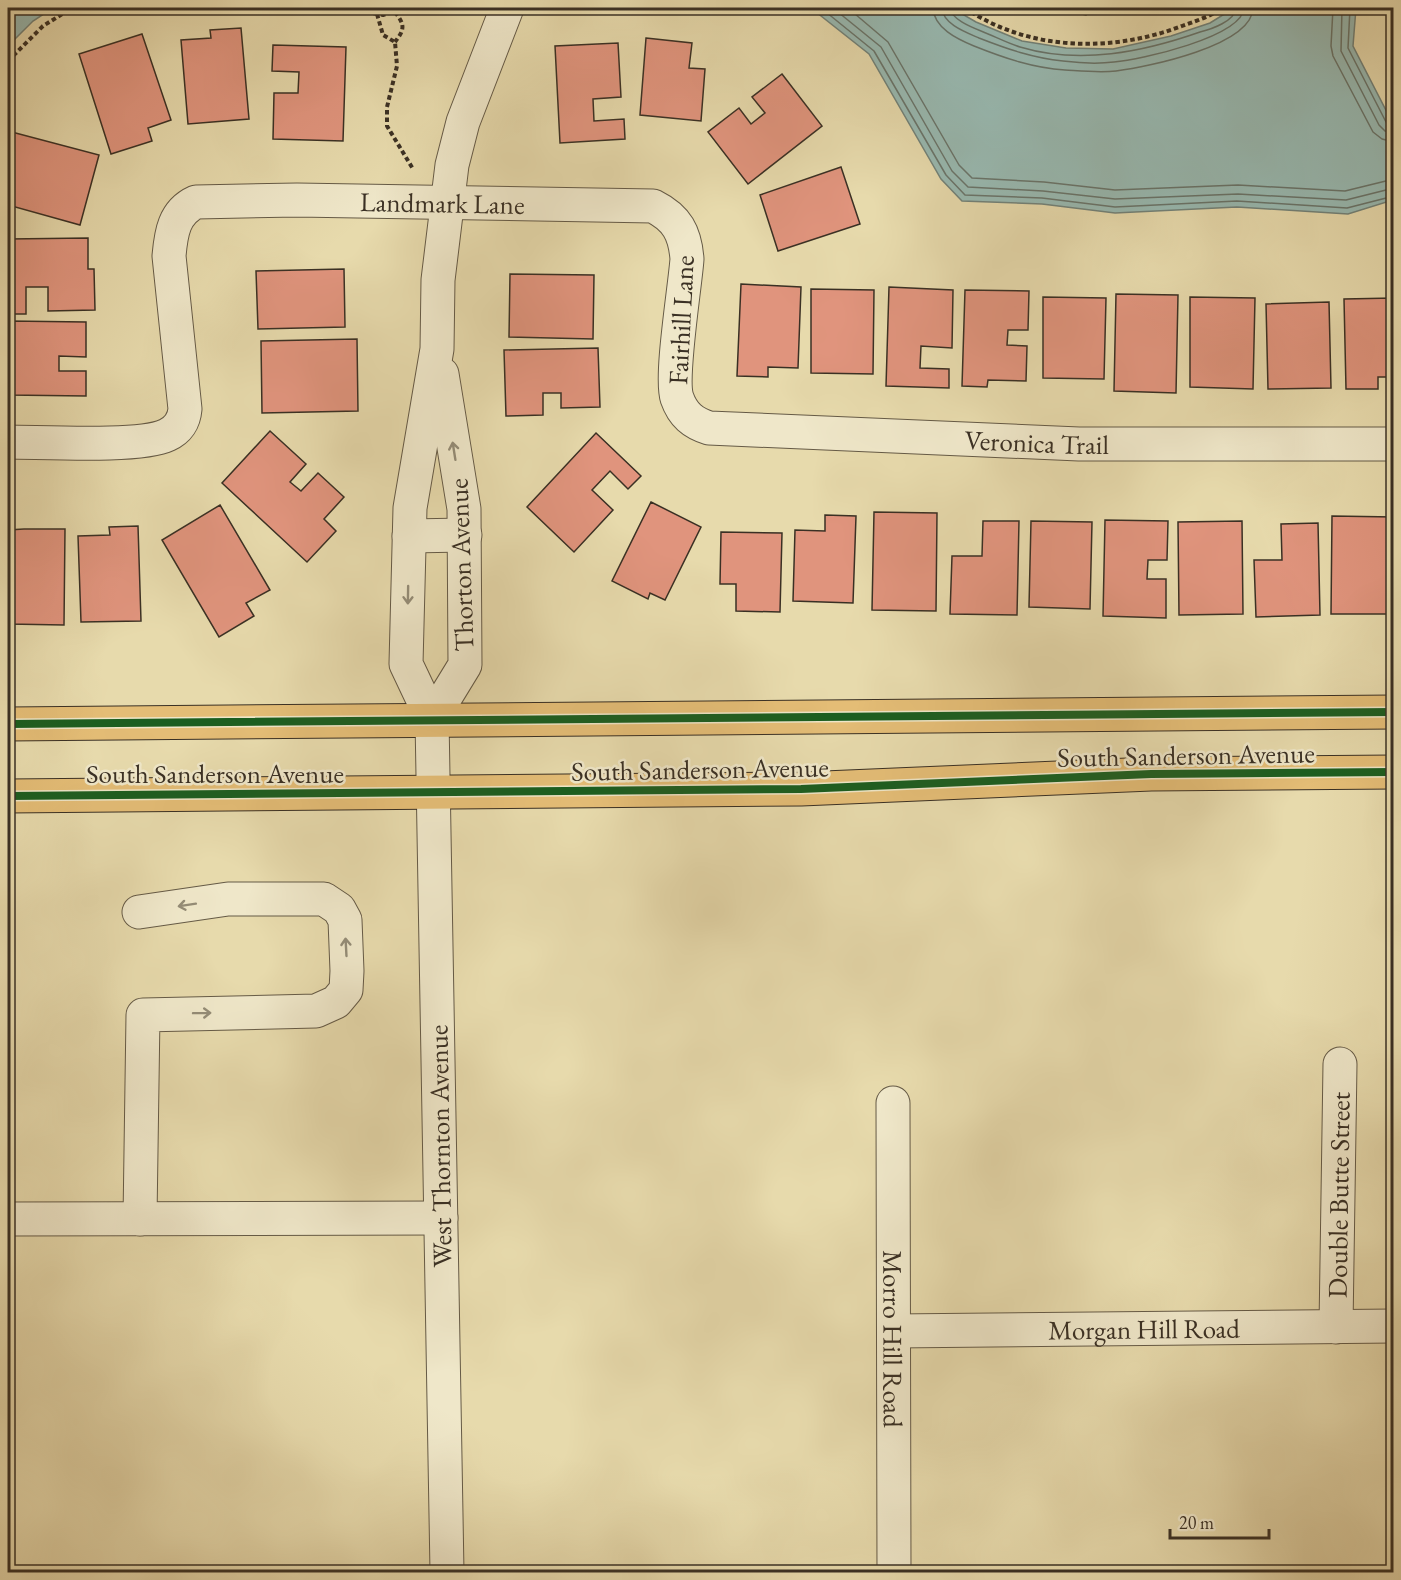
<svg xmlns="http://www.w3.org/2000/svg" width="1401" height="1580" font-family="'EB Garamond',serif">
<rect width="100%" height="100%" fill="#e7daac"/>
<filter id="stains"><feTurbulence type="fractalNoise" baseFrequency=".00333" numOctaves="4"/><feColorMatrix values="0 0 0 0 .2 0 0 0 0 .09 0 0 0 0 .02 0 0 0 .5 -.17"/></filter>
<radialGradient id="worn" r=".72"><stop offset=".6" stop-color="#630" stop-opacity="0"/><stop offset="1" stop-color="#630" stop-opacity=".3"/></radialGradient>
<g fill="#98b9b1" stroke="#728279" stroke-width="1.5">
<polygon points="8,8 53,8 33,21 8,46"/>
<polygon points="811,8 952,8 976,22 1022,41 1066,48 1113,49 1171,36 1210,23 1234,8 1356,8 1353,46 1393,124 1393,200 1348,214 1237,207 1115,213 1042,204 962,201 941,179 869,54"/>
</g>
<g fill="none" stroke-linecap="round" stroke-linejoin="round">
<g stroke="#69746a" stroke-width="1.5">
<polyline points="821,8 874,51 946,175 965,195 1042,198 1115,207 1237,201 1347,208 1394,196"/>
<polyline points="833,8 881,47 952,171 968,187 1043,191 1115,199 1238,194 1346,200 1394,188"/>
<polyline points="848,8 888,42 959,165 972,178 1044,182 1115,190 1238,185 1345,191 1394,179"/>
<path d="M933 8C934 28 957 39 974 46 1004 58 1033 68 1065 70 1081 71 1100 73 1116 71 1147 67 1252 46 1253 8"/>
<path d="M942 8C943 24 965 32 979 38 1007 49 1033 58 1063 61 1079 63 1098 64 1114 62 1140 60 1242 37 1244 8"/>
<path d="M950 8C951 19 971 27 981 31 994 36 1007 43 1020 47 1080 65 1143 52 1200 32 1212 29 1235 21 1236 8"/>
<polyline points="1333,8 1331,46 1333,56 1373,132 1382,139 1394,142"/>
<polyline points="1342,8 1341,51 1379,125 1385,131 1394,133"/>
<polyline points="1350,8 1348,48 1386,122 1394,125"/>
</g>
</g>
<g fill="#e0947d" stroke="#3a3024" stroke-width="1.5">
<polygon points="1052,8 1088,8 1086,15"/>
<polygon points="241,28 249,119 188,124 181,40 211,38 210,30"/>
<polygon points="142,34 171,120 148,128 152,141 111,154 79,54"/>
<polygon points="646,38 692,43 689,68 705,69 701,121 640,115"/>
<polygon points="618,43 621,97 593,99 594,121 624,119 625,139 560,143 555,46"/>
<polygon points="273,45 346,47 343,141 273,139 274,93 298,93 299,72 272,71"/>
<polygon points="782,74 822,126 748,184 708,132 739,108 751,124 765,113 752,97"/>
<polygon points="8,131 99,155 80,225 8,205"/>
<polygon points="841,167 860,224 778,251 760,195"/>
<polygon points="88,238 88,269 94,269 95,310 48,311 48,287 26,287 26,314 8,314 8,239"/>
<polygon points="344,269 345,327 258,329 256,271"/>
<polygon points="510,274 594,275 593,339 509,337"/>
<polygon points="741,284 801,287 798,368 768,367 768,377 737,376"/>
<polygon points="889,287 953,290 952,348 921,346 920,368 949,369 949,388 886,386"/>
<polygon points="811,289 874,290 873,374 811,373"/>
<polygon points="965,290 1029,291 1028,330 1008,330 1007,345 1027,346 1026,381 988,380 987,387 962,386"/>
<polygon points="1116,294 1178,295 1176,393 1114,391"/>
<polygon points="1043,297 1106,298 1104,379 1043,378"/>
<polygon points="1190,297 1255,298 1253,389 1190,387"/>
<polygon points="1394,298 1394,377 1378,377 1378,389 1346,389 1344,299"/>
<polygon points="1329,302 1331,388 1268,389 1266,304"/>
<polygon points="8,321 86,322 86,357 59,356 59,371 86,371 86,396 8,395"/>
<polygon points="357,339 358,411 262,413 261,341"/>
<polygon points="598,348 600,407 561,408 561,393 543,393 543,415 506,416 504,350"/>
<polygon points="270,431 306,464 290,482 301,491 318,473 344,497 324,519 336,531 307,562 222,483"/>
<polygon points="596,433 641,476 628,489 610,471 592,490 613,510 574,552 527,507"/>
<polygon points="651,502 701,527 665,600 650,593 648,599 612,581"/>
<polygon points="220,505 270,590 246,603 254,616 219,637 162,540"/>
<polygon points="874,512 937,513 936,611 872,610"/>
<polygon points="825,515 856,516 853,603 793,601 795,530 825,531"/>
<polygon points="1332,516 1394,517 1394,614 1331,614"/>
<polygon points="1105,520 1168,521 1167,560 1148,560 1147,579 1166,579 1166,618 1103,616"/>
<polygon points="983,521 1019,521 1017,615 950,614 952,556 982,556"/>
<polygon points="1031,521 1092,522 1090,609 1029,607"/>
<polygon points="1242,521 1243,614 1179,615 1178,522"/>
<polygon points="1318,523 1320,615 1256,617 1254,560 1282,560 1281,524"/>
<polygon points="138,526 141,621 81,622 78,536 110,535 109,527"/>
<polygon points="24,529 65,529 64,625 8,624 8,530"/>
<polygon points="721,532 782,533 780,612 736,611 736,584 720,584"/>
</g>
<g fill="none" stroke-linecap="round" stroke-linejoin="round">
<defs>
<g id="minor">
<path id="s1" d="M8 442C42 442 140 448 167 435 178 430 184 421 185 409L169 256C171 233 174 212 196 202L297 200 653 206C677 218 685 233 687 259 685 287 670 377 677 398 683 415 693 423 709 428L1079 444H1394"/>
<polyline points="409,536 465,535"/>
<polyline points="432,719 465,665 464,509 442,374"/>
<polyline points="139,912 228,899 324,899 339,909 345,920 347,971 346,990 336,1002 316,1011 143,1015 140,1219"/>
<path id="s2" d="M893 1103 894 1572"/>
<polyline points="8,1219 441,1218"/>
<path id="s3" d="M1336 1327 1340 1064"/>
<path id="s4" d="M894 1331 1394 1326"/>
<polyline points="447,1572 432,719 406,664 410,508 437,349 438,280 452,165 463,122 507,8"/>
</g>
<g id="major">
<polyline points="8,724 1394,712"/>
<polyline points="8,796 801,789 1151,774 1394,772"/>
</g>
</defs>
<use href="#minor" stroke="#655a46" stroke-width="35"/>
<use href="#major" stroke="#3a3024" stroke-width="35"/>
<g stroke="#3a3024" stroke-width="4" stroke-dasharray="4.5 3" stroke-linecap="butt">
<polyline points="344,8 383,15 406,8"/>
<path d="M965 8C1028 51 1111 53 1182 26 1196 21 1211 16 1223 8"/>
<path d="M395 12C405 25 405 29 395 42"/>
<polyline points="377,14 383,35 395,42 397,66 387,107 387,126 413,169"/>
<polyline points="8,61 43,26 72,8"/>
</g>
<use href="#minor" stroke="#efe7c9" stroke-width="33"/>
<use href="#major" stroke="#e4bd76" stroke-width="33"/>
<defs>
<g id="cycleway">
<polyline points="8,724 1394,712"/>
<polyline points="8,796 801,789 1151,774 1394,772"/>
</g>
</defs>
<use href="#cycleway" stroke="#efe7c9" stroke-width="11"/>
<use href="#cycleway" stroke="#1b5e20" stroke-width="8"/>
</g>
<defs><path id="oneway-shaft" d="M-6 0H5M1.5-3L5.5 0L1.5 3" fill="none" stroke-width="1.6" stroke-linecap="round" stroke-linejoin="round" transform="scale(1.5)"/></defs>
<g stroke="#948c76">
<use href="#oneway-shaft" transform="translate(454 451) rotate(-99)"/>
<use href="#oneway-shaft" transform="translate(408 595) rotate(91)"/>
<use href="#oneway-shaft" transform="translate(187 905) rotate(171)"/>
<use href="#oneway-shaft" transform="translate(346 947) rotate(-93)"/>
<use href="#oneway-shaft" transform="translate(202 1013) rotate(-1)"/>
</g>
<g text-anchor="middle" dominant-baseline="central" stroke-width="5" stroke-linejoin="round" paint-order="stroke">
<g font-size="27" fill="#3a3024" stroke="#efe7c9">
<text stroke="none"><textPath href="#s1" startOffset="657">Landmark Lane</textPath></text>
<text transform="translate(681 320) rotate(-87)">Fairhill Lane</text>
<text stroke="none"><textPath href="#s1" startOffset="1448">Veronica Trail</textPath></text>
<text transform="translate(461 565) rotate(-92)">Thorton Avenue</text>
<text transform="translate(1186 755) rotate(-1)">South Sanderson Avenue</text>
<text transform="translate(700 769) rotate(-1)">South Sanderson Avenue</text>
<text x="215" y="773">South Sanderson Avenue</text>
<text transform="translate(440 1146) rotate(-91)">West Thornton Avenue</text>
<text stroke="none"><textPath href="#s3" startOffset="132">Double Butte Street</textPath></text>
<text stroke="none"><textPath href="#s4" startOffset="250">Morgan Hill Road</textPath></text>
<text stroke="none"><textPath href="#s2" startOffset="236">Morro Hill Road</textPath></text>
</g>
</g>
<rect width="1401" height="1580" fill="none" stroke="#e7daac" stroke-width="30"/>
<rect x="9" y="9" width="1383" height="1562" fill="none" stroke="#3a3024" stroke-width="3"/>
<rect x="15" y="15" width="1371" height="1550" fill="none" stroke="#3a3024" stroke-width="1.5"/>
<path d="M1170 1529v9h99v-9" fill="none" stroke="#3a3024" stroke-width="3"/>
<text x="1179" y="1529" font-size="18" fill="#3a3024" stroke="#efe7c9" stroke-width="4.5" paint-order="stroke">20 m</text>
<rect width="100%" height="100%" filter="url(#stains)"/>
<rect width="100%" height="100%" fill="url(#worn)"/>
</svg>
